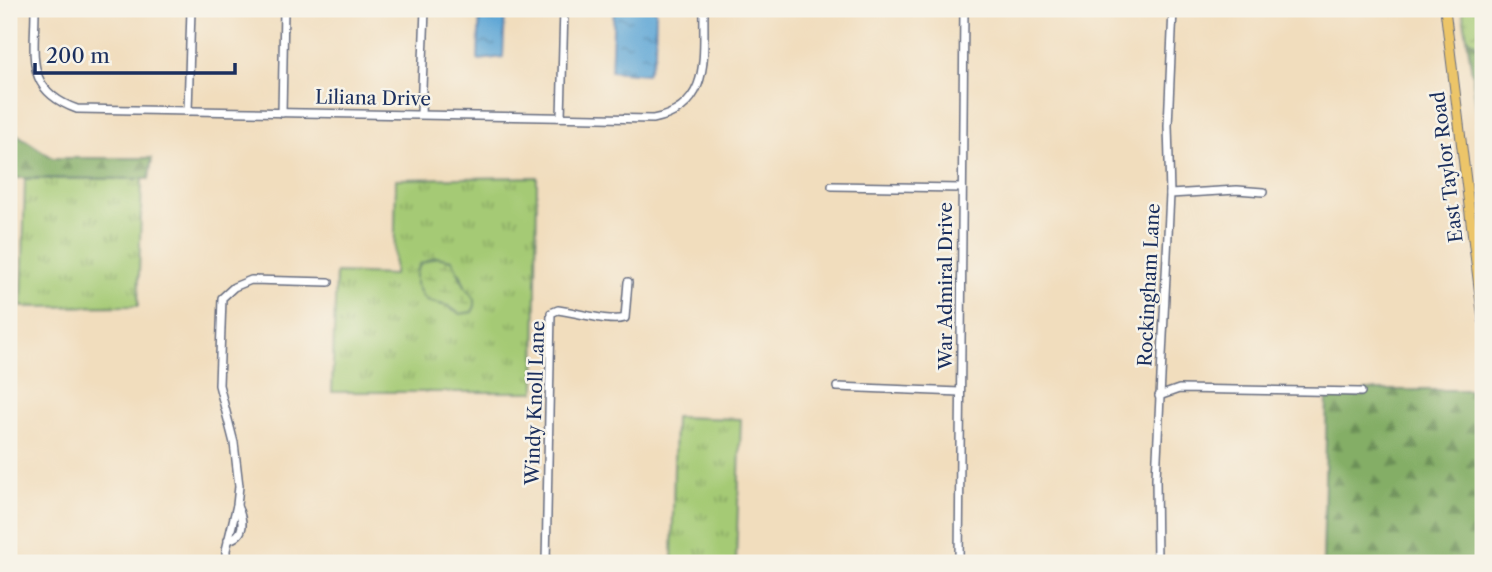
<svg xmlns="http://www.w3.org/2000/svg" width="1492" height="572" font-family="'Libre Caslon Text',serif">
<defs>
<pattern id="grass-tufts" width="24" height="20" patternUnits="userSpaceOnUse" patternTransform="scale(1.75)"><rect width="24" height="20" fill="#a5ca75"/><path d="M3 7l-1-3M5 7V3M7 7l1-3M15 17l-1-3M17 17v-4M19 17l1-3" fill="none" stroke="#86a463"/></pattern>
<pattern id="forest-firs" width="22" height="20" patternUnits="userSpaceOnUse" patternTransform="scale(1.75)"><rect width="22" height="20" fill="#84ae66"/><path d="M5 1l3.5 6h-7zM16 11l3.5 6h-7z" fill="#6b8e57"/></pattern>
<pattern id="wetland-marsh" width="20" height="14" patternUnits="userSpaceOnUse" patternTransform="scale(1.75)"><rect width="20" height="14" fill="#a5ca75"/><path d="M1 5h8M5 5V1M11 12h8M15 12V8" fill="none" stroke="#86a463"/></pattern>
<pattern id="water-ripples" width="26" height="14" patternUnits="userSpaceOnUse" patternTransform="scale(1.75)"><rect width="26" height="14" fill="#60a7d6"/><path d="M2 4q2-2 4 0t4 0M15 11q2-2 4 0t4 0" fill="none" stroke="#4e88b1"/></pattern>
</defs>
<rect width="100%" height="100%" fill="#f7f3e8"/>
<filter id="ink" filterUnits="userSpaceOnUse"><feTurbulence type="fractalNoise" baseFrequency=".0143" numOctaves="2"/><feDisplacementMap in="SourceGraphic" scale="14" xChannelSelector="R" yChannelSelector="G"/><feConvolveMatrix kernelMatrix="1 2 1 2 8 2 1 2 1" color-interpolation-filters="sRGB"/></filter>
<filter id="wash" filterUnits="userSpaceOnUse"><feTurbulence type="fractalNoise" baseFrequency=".00686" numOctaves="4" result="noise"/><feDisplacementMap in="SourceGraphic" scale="28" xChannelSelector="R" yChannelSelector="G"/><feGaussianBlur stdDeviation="1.57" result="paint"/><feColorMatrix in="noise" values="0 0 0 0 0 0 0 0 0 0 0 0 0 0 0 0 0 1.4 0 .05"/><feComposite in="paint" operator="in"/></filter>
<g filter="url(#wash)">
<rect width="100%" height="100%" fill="#f1ddbd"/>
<g fill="url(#grass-tufts)" stroke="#607c6a" stroke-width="2" fill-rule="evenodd">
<path d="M537 177 535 392H332L336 273 394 275 396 179ZM460 273 466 289 471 293 454 311 448 306 427 301Z"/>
<polygon points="25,179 142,179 138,306 22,307"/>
<polygon points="675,417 741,419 736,563 672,563"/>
</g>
<g fill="url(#forest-firs)" stroke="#506e62" stroke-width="2">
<polygon points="1467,37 1483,49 1483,157"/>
<polygon points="9,129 53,158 152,158 149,179 9,178"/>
<polygon points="1365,390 1483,390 1483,563 1323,563 1327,395 1365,396"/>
</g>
<g fill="url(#wetland-marsh)" stroke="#607c6a" stroke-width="2">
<polygon points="1462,9 1483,9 1483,49 1467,37"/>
<polygon points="436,257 452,260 466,288 475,299 475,306 472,312 460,314 448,306 427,301 423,297 416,284 416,272 420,264"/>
</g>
<g fill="url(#water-ripples)" stroke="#3e6b9a" stroke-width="2">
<polygon points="480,9 505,9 503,57 478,60"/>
<polygon points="614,9 656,9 655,53 647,74 611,71"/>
</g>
</g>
<g filter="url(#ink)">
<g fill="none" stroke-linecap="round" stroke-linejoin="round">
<defs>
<g id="minor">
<path d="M35 9C35 56 24 90 77 109L653 119C712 108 703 56 704 9"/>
<polyline points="188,111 191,9"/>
<polyline points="282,113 284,9"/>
<polyline points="421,114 425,9"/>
<polyline points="561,117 564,9"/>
<polyline points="832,186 961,188"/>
<polyline points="1170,194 1237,190 1263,192"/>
<polyline points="837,387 960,392"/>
<polyline points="1159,396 1179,389 1361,392"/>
<path d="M228 540C246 535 244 521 237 506"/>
<polyline points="226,563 226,550 237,505 239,486 234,443 219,385 222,298 234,287 251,280 329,282"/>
<path d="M546 563 551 313 558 310C575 312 610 323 625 318L628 282"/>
<polyline points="959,563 964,9"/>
<polyline points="1157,563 1156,478 1170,194 1168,126 1173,9"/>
</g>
<polyline id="major" points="1445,9 1483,320"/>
</defs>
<use href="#minor" stroke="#666c7f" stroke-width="10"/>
<use href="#major" stroke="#666c7f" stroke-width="11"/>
<use href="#minor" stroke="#fff" stroke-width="7"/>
<use href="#major" stroke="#ecc569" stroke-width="9"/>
</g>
</g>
<g text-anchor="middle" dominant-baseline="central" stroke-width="5" stroke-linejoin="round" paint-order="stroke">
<g font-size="19" fill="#1b2f5e" stroke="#f7f3e8">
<text transform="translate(373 98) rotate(1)">Liliana Drive</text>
<text transform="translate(1447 167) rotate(-97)">East Taylor Road</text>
<text transform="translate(1149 285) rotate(-87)">Rockingham Lane</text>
<text transform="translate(945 286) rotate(-90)">War Admiral Drive</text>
<text transform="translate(535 403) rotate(-88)">Windy Knoll Lane</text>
</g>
</g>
<rect width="1492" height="572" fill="none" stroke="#f7f3e8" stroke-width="35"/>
<path d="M35 63v10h200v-10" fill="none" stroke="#1b2f5e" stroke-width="3.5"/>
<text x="46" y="63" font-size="21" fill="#1b2f5e" stroke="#f7f3e8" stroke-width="5" paint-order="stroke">200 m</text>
</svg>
